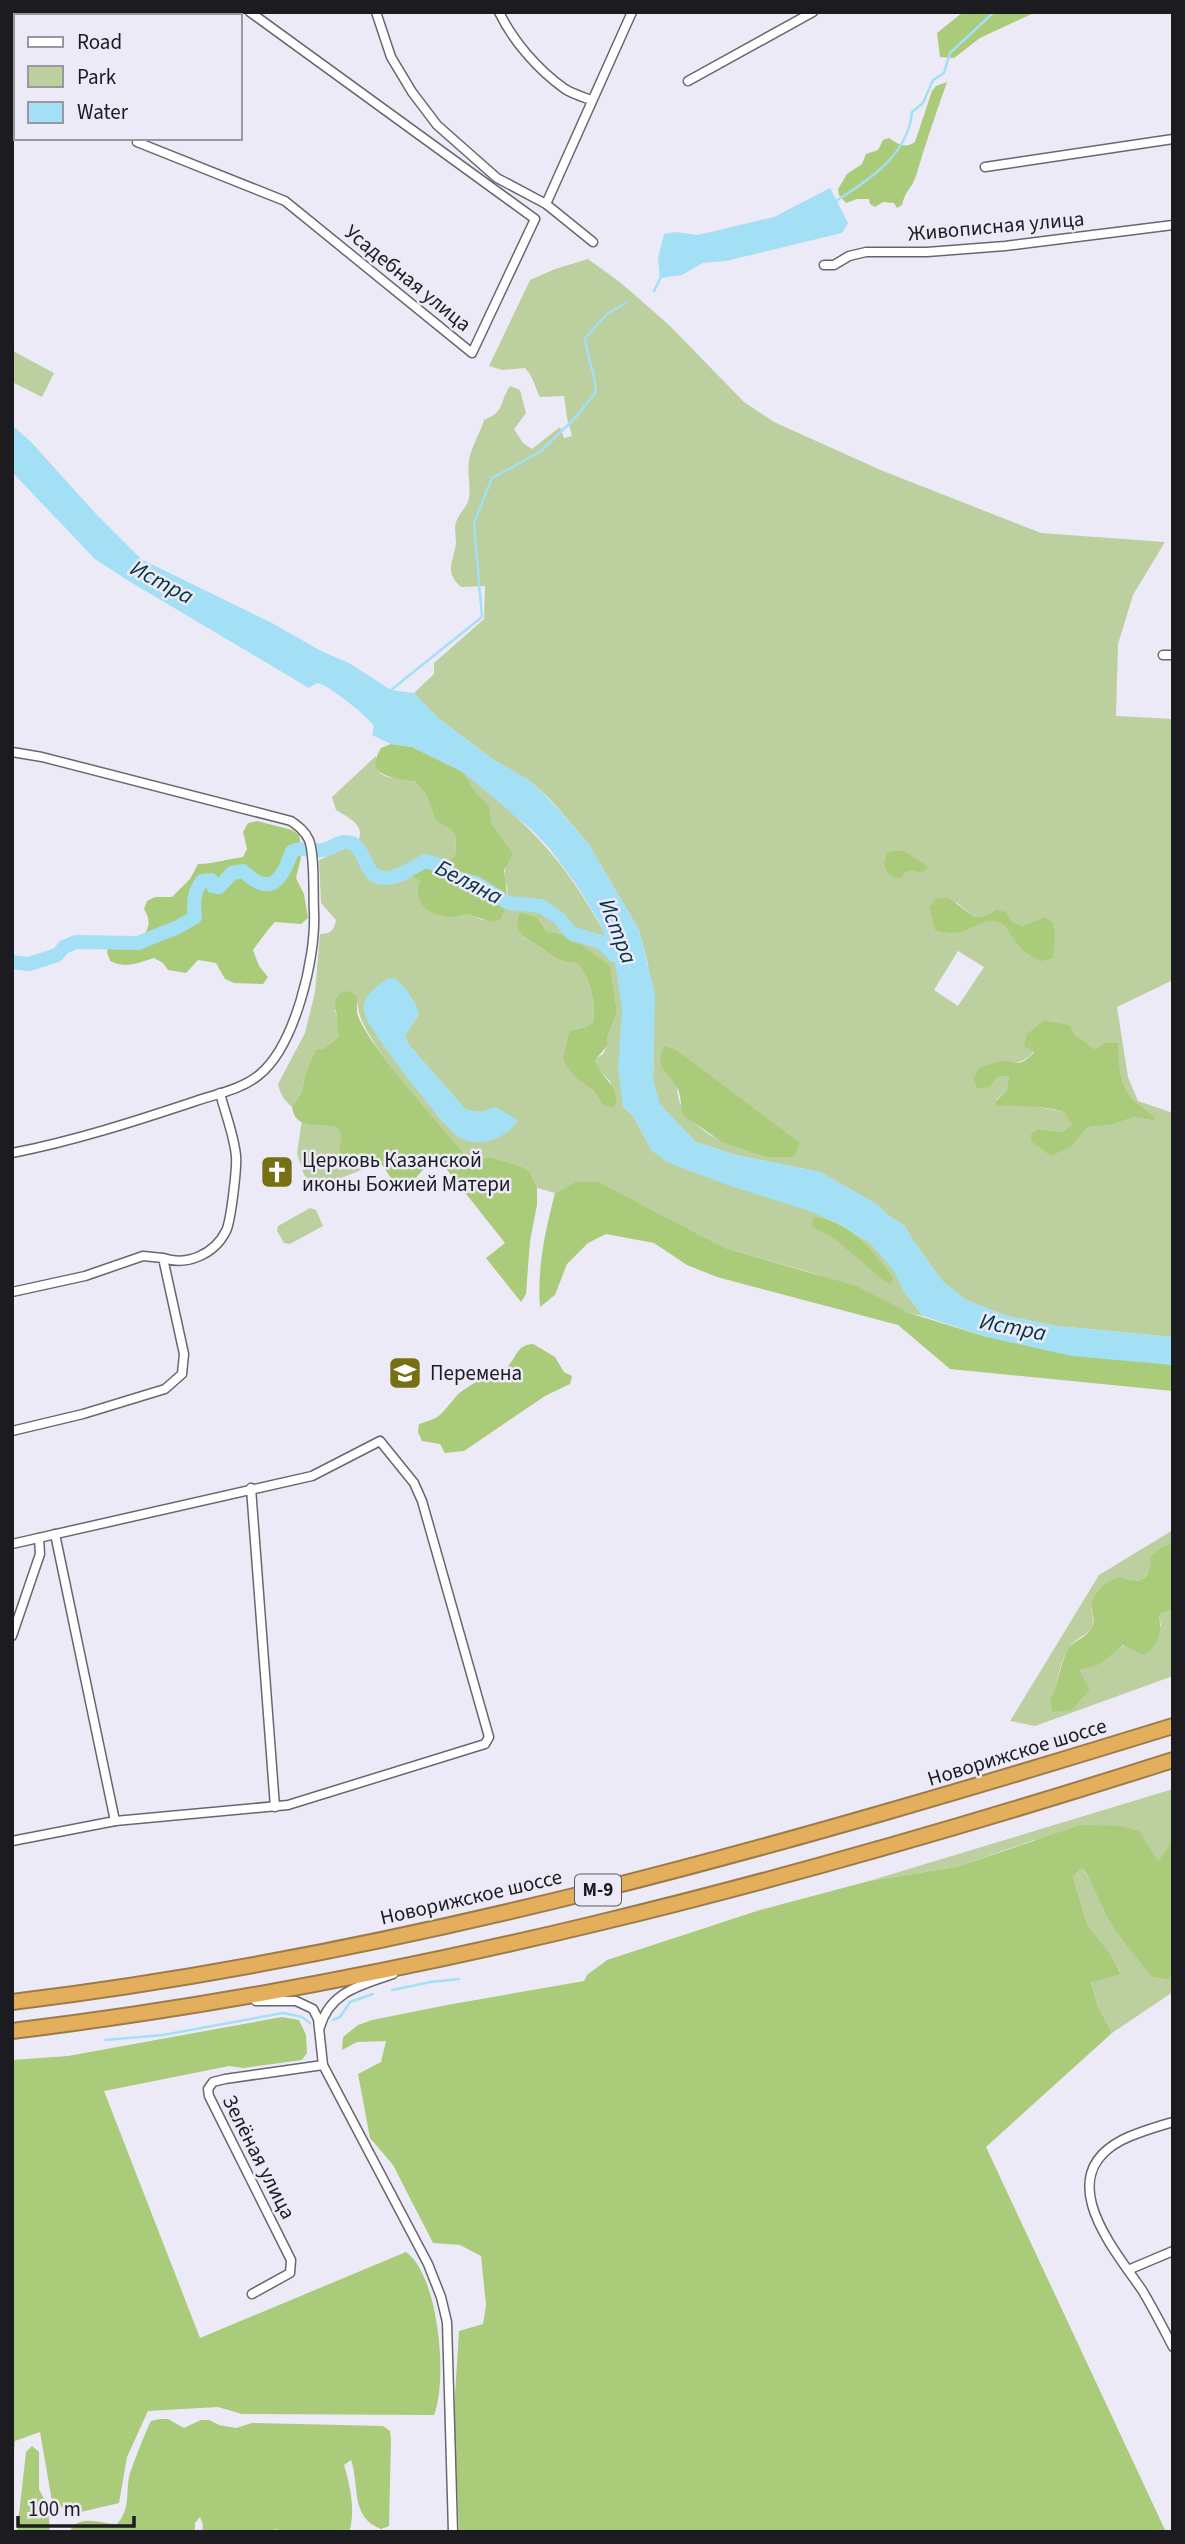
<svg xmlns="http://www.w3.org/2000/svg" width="1185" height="2544" font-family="'Source Sans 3',sans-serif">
<rect width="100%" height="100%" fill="#edeaf7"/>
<g fill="#bbd09e" fill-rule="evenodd">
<path d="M588 259 621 283 669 325 744 402 774 422 883 471 1041 533 1165 542 1133 595 1118 644 1116 716 1173 719V980L1117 1007 1128 1077 1138 1101 1173 1113V1337L1057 1326 1007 1316 968 1301 943 1282 912 1239 905 1226 889 1216 878 1205 820 1172 736 1155 696 1142 659 1104 653 1080 654 1030 648 964 639 930 588 843 550 799 530 781 491 758 437 717 414 693 434 674V663L484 619 485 586 461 587C444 571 453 564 456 543 456 537 454 528 456 522 459 513 467 508 469 498 471 486 467 473 469 460 471 448 480 433 484 420 506 411 499 402 510 386L520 390 526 413 514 429 523 443 532 449 560 427 564 438 572 436 567 418 564 396 540 397C534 386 534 377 525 368L502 370 489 366 530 280 555 269ZM957 903 975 917 986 916 995 910 1012 922 1023 926 1013 939C1008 927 997 917 983 922 977 924 973 929 968 930 957 933 946 934 935 931L929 908ZM958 951 984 967 958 1006 934 990ZM1045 1020 1068 1025 1075 1035 1095 1049 1106 1042 1117 1043C1118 1062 1120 1088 1136 1102 1144 1109 1151 1110 1155 1121L1134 1117 1112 1125 1088 1127 1073 1145 1040 1129 1063 1132 1072 1124C1070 1120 1069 1116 1066 1114 1061 1109 1007 1103 996 1100L1007 1090 1009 1076 998 1077 977 1089 973 1079 1002 1061C1035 1068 1036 1045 1045 1020ZM675 1049 712 1079 734 1145C713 1140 691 1124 681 1105 675 1095 676 1062 675 1049Z"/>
<polygon points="13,351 54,373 42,397 12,382"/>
<path d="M376 756C376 788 399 772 416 782 429 789 432 808 436 821L451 830 456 838 455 856 448 861 440 857 413 859 410 867 420 881C408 909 445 924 466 914L483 920 501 919 508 904 507 887 504 879 508 847 492 824 488 806 476 793 463 772C516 814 555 849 590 908 599 923 609 939 614 956 628 1000 623 1059 623 1106L634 1117 652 1151 813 1212 841 1225 870 1243 895 1271 904 1291 923 1316 909 1313 813 1273 725 1248 599 1182H575L555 1193 537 1188 530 1172 523 1167 491 1157 473 1159 466 1155C443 1129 355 1034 358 1004L335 1010 340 1028 339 1037 324 1048 315 1050 305 1075 302 1092 292 1107C284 1100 280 1094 278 1084L305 1033 315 992 320 934C330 934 334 931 336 920L321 903 319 860 344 849H353C370 828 353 820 336 810L332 797ZM537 917 547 932 557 933 566 936 572 942 581 944 610 967 617 1013 607 1037V1046L603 1054 595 1059 597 1068 611 1082 603 1105 593 1090 578 1080 563 1057 569 1031 586 1027 593 1022C596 1002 591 980 578 964L553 957 546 950 524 937ZM419 1014 405 1035 408 1044 466 1110 480 1112 489 1111 460 1138 441 1120 377 1036Z"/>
<polygon points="304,1107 391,1152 370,1161 371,1166 319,1187 304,1175 297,1153"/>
<polygon points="310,1208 316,1210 323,1226 290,1244 284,1243 277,1231 278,1226"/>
<path d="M1173 1530V1544H1170L1143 1579 1131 1582 1091 1609C1099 1638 1080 1631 1069 1648 1058 1664 1059 1684 1050 1701L1072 1710 1090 1690 1078 1670 1161 1626 1159 1615 1170 1611 1173 1613V1676L1035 1726 1010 1721 1099 1575Z"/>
<polygon points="1173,1789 1173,1839 1158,1861 1034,1840 956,1867 869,1881"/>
<polygon points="1082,1868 1095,1887 1103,1910 1152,1977 1167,1980 1173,1974 1173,1992 1112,2033 1098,2006 1091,1981 1121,1973 1112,1956 1087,1924 1073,1877"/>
</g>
<g fill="#aacb79">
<polygon points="963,12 1036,12 980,38 954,58 940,57 937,33"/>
<path d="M947 82C936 113 925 145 916 176 912 188 905 191 902 205L897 208 894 203 883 202 875 207 870 204 869 199H857L846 203 839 195 838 189 847 174 862 164 866 154 878 150 883 140 889 138C897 144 906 149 915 142L932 91 936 86Z"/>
<path d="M391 744 412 747 463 772 476 793 489 806 492 824 513 854 504 870 508 904 501 919 492 922 466 914C444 924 408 909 420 881 410 875 409 870 413 859L440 857 448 861 455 856 456 838 451 830 436 821 427 795 415 781C395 778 363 777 381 748Z"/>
<path d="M257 821 292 830 299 835 302 853 296 878 304 894 308 918 301 924 275 922C268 929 259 942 253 950L259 966 268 977 263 984 234 983 225 979 216 963 198 960 186 973 168 970 163 963 154 958C137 963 127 969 110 961L107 952 109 944 145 934C150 924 150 919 144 909L147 901 155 897H172L190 879 198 864C214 864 227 859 243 857L247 849 243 832 248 823Z"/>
<path d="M892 851H904L928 867 921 873C915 870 911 870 904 873L901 878C891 878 887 873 884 864L887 853Z"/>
<path d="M947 897 975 917 986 916 995 910 1006 912 1012 922 1023 926 1045 917 1053 923 1055 935 1053 958 1041 961C1031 956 1022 951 1015 941 1009 934 1008 926 997 922 987 919 980 924 972 928 962 934 946 934 935 931L929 908 936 899Z"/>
<path d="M520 913 537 917 547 932 557 933 566 936 572 942 581 944 610 966 617 1013 607 1037V1046L595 1060C600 1079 623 1086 614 1108L603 1105 593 1090 578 1080 566 1065 563 1057 569 1031 586 1027 593 1022C596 1002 591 980 578 964 570 961 559 961 552 956 549 954 547 951 544 949 529 939 511 934 520 913Z"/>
<path d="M349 991 356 996C357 1001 357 1006 357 1012 361 1038 445 1131 466 1155L473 1159 491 1157 523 1167 530 1172 537 1188V1205L530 1241 526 1294 521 1302 486 1258 505 1243 440 1161C435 1162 429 1164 425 1168 416 1176 409 1192 394 1181 386 1174 386 1166 376 1160L349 1165 341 1160 339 1151 342 1134 337 1127C319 1122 295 1131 292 1107L302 1092 305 1075 315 1050 324 1048 339 1037 335 1001 340 993Z"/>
<path d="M1045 1020 1069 1025 1075 1035 1095 1049 1106 1042 1118 1043C1118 1062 1120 1089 1136 1102 1144 1109 1151 1111 1156 1121L1134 1117 1112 1125 1088 1127 1073 1145 1051 1156 1031 1141V1134L1039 1129 1063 1132 1072 1124C1071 1123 1066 1114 1066 1114 1057 1106 1009 1105 996 1106V1101L1007 1090 1009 1076 998 1077 989 1087 977 1089 973 1079 979 1068C986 1066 995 1062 1002 1061 1019 1061 1020 1068 1034 1052L1024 1046 1027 1034Z"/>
<path d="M664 1046 675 1049 800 1143 794 1157H766L722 1142 683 1115C681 1107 681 1100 679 1092 672 1072 653 1072 664 1046Z"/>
<path d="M575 1182H599L725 1248 856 1286 909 1313 987 1337 1173 1365V1391L950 1369 898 1325 717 1277 687 1265 654 1243 606 1234 588 1243 567 1264 555 1295 540 1307C537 1268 545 1232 555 1193Z"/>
<path d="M814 1217C850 1222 874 1251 893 1278L891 1284 883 1280 835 1239 811 1226Z"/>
<path d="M533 1344 555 1357 564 1372 572 1376 570 1384 545 1396 464 1451 445 1453 440 1444 422 1441 418 1432 419 1424C442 1417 439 1416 454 1399 459 1392 468 1387 476 1382 485 1376 498 1375 506 1368 517 1358 516 1345 533 1344Z"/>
<path d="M1170 1544H1173V1613L1169 1611 1159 1615C1162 1633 1159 1644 1144 1655L1123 1645 1100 1664 1079 1670 1090 1690 1072 1710 1052 1712 1050 1700C1059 1684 1059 1666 1068 1649 1074 1640 1088 1637 1092 1627 1095 1620 1093 1618 1092 1611 1089 1594 1106 1581 1120 1577 1140 1586 1151 1579 1151 1557L1159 1549Z"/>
<path d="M1081 1825 1120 1826 1139 1831 1158 1861 1173 1839V1974L1168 1980 1152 1977C1136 1956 1118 1937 1105 1913 1097 1898 1094 1882 1082 1868L1073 1877 1087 1924 1112 1956 1121 1974 1091 1982 1098 2006 1112 2033 986 2147 1166 2532H459L454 2411 459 2331 483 2324 486 2305 481 2256 460 2245 433 2243 393 2165 370 2138 358 2074 381 2062 386 2041 357 2042 342 2050 343 2037 358 2025 372 2020 447 2005 584 1981 587 1975 607 1960 760 1910 869 1881 956 1867Z"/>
<path d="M282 2017 299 2020 306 2035 307 2053 302 2060 243 2068 229 2066 104 2091 200 2338 406 2252C439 2275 448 2381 434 2415L242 2414 218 2407 148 2411 127 2457 119 2503 72 2514 52 2501 40 2432 15 2441 12 2468V2060L68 2056Z"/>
<path d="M160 2419H168L184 2428 201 2420H209L219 2425 236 2428 252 2423 383 2426 390 2431 391 2439 389 2526 381 2529C350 2517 360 2487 351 2460L344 2465C350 2485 356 2512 349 2532H280L277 2529 268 2532H202L203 2525 200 2517 195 2523V2532H69C80 2513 99 2524 117 2524 130 2510 126 2495 129 2477 130 2471 148 2426 151 2421Z"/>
<polygon points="32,2446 39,2452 39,2489 48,2507 50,2532 17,2532 26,2452"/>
</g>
<g fill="#a3dff5">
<polygon points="830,188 848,223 842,233 726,261 703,263 682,275 660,278 658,258 664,234 675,232 698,235 774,217"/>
<path d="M12 425 32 443 97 515 141 559 272 623 321 651 349 663 391 690 414 693 437 717 491 758 530 781 549 799 588 843 639 930 655 994 653 1080 660 1104 696 1142 736 1155 820 1172 878 1205 889 1216 905 1226 912 1239 943 1282 968 1301 1007 1316 1057 1326 1173 1337V1365L1072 1356 987 1337 923 1316 904 1291 894 1271 870 1243 841 1225 813 1212 727 1185 667 1162 652 1151 634 1117 623 1106 618 1069 622 1009 614 956 599 922 578 887 550 849 533 831 463 772 412 747 391 744 372 735 374 726C367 716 328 684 317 683L309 688 127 580 95 559 12 472Z"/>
<path d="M389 978 396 979 407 990 416 1005 419 1014 405 1035 408 1044 466 1110 480 1112 496 1107 516 1119 517 1122C505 1139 479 1148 460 1138 444 1129 377 1038 367 1020 365 1016 363 1009 364 1005 365 994 381 983 389 978Z"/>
</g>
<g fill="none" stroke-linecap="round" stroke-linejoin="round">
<g stroke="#a3dff5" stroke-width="2.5">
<path d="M836 201C870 179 908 155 912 112L923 103 933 80 944 73 950 53 994 12"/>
<polyline points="654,291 661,277"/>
<path d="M391 690 482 617 474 523 492 478 540 452 575 418 596 392C595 371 587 358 585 338L607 314 627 302"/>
<polyline points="392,1990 431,1982 459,1979"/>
<polyline points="333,2020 340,2017 350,2002 373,1994"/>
<polyline points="105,2040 163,2035 283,2013 302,2017 310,2023"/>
</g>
<path stroke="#a3dff5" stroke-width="14" d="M12 962 29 964 57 955 64 947 76 942 138 943 178 927 195 917C193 905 194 891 202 881L211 880 213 886 219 887 232 873 243 871C271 898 282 880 292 851 303 846 312 852 323 850 330 849 337 843 344 842 368 840 361 879 385 878 399 878 414 867 425 861L442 866 453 877 476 883 508 903 541 906 560 919 571 933 601 942 614 955 629 953"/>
<defs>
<g id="minor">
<polyline points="376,12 391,57 412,92 437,125 497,178 546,204 593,242"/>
<path d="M499 12C513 41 538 70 565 89 573 94 583 97 591 100"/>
<polyline points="688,81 813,12"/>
<polyline points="137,142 285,201 472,353 535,219 250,12"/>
<polyline points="985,167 1173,139"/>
<polyline points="546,204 632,12"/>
<polyline points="824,265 834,265 849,256 866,252 927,252 1005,246 1173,225"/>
<polyline points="1163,655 1173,655"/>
<path d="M12 752 42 757 291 821C298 826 305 831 309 840 315 855 313 895 314 913 316 958 295 1046 259 1075 242 1089 217 1094 196 1101 136 1121 74 1141 12 1153"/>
<path d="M163 1258C186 1266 214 1255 226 1231 231 1221 237 1168 236 1156 234 1135 225 1113 220 1093"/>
<polyline points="12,1292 85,1276 143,1256 163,1258 184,1354 182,1374 165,1389 83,1414 12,1431"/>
<polyline points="251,1488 275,1807"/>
<polyline points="55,1534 115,1821"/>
<polyline points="12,1544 312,1476 380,1441 414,1483 422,1501 489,1737 485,1744 288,1805 115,1821 12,1841"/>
<polyline points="12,1636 40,1554 39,1538"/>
<polyline points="256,2001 296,2001 313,2009 318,2019 323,2065 428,2264 441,2297 447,2322 453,2532"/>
<path d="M320 2027C330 1991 362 1985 393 1974"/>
<path d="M1173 2122C1156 2127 1138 2132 1122 2140 1051 2177 1114 2249 1142 2290 1153 2308 1163 2328 1173 2347"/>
<polyline points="1128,2270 1173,2251"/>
<polyline points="252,2294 290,2273 291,2260 209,2096 208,2089 213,2082 225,2079 323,2065"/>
</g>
<g id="motorway">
<path d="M12 2002C408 1954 793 1843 1173 1726"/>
<path d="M12 2031C404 1984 797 1880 1173 1760"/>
</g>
</defs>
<use href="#minor" stroke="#686671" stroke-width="11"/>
<use href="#motorway" stroke="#9d7b48" stroke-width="18"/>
<use href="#minor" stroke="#fff" stroke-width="8"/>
<use href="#motorway" stroke="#e3af5d" stroke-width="14"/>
</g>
<defs>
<symbol id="church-square" viewBox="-11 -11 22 22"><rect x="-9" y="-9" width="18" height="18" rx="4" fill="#767012" stroke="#edeaf7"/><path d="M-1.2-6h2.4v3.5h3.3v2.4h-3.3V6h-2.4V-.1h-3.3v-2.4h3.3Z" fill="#fff"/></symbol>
<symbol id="school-square" viewBox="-11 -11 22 22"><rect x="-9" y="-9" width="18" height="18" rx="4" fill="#767012" stroke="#edeaf7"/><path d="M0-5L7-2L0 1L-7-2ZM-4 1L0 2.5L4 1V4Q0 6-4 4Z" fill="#fff"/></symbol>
</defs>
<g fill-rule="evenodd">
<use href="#church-square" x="258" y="1153" width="38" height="38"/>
<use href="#school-square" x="386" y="1354" width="38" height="38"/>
</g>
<g text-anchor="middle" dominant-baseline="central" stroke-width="5" stroke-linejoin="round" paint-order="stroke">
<rect fill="#edeaf7" stroke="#5b5960" stroke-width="2" x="575" y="1874.5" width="46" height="31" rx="5"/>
<g font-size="19" font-weight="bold" fill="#1c1b20">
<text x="598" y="1890">М-9</text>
</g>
<g font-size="21" fill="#1c1b20" stroke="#edeaf7">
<text transform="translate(996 226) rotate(-5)">Живописная улица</text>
<text transform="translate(408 278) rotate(39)">Усадебная улица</text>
<text transform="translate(1017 1752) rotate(-17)">Новорижское шоссе</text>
<text transform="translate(471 1897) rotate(-13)">Новорижское шоссе</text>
<text transform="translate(259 2157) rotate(63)">Зелёная улица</text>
</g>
<g font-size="21" fill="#1c1b20" stroke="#edeaf7" text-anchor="start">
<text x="302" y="1160">Церковь Казанской<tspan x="302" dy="24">иконы Божией Матери</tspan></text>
<text x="430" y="1373">Перемена</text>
</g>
<g font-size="23" font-style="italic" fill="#003443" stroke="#edeaf7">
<text transform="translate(162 582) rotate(28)">Истра</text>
<text transform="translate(469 882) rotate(27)">Беляна</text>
<text transform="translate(618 931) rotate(69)">Истра</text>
<text transform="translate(1013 1327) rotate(11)">Истра</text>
</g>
</g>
<rect width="1185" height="2544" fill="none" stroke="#1c1b20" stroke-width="28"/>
<rect x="14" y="14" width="228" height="126" fill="#edeaf7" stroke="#9997a1" stroke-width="2"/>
<rect x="28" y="37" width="35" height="10" fill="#ffffff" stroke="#9997a1" stroke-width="2"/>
<text x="77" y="49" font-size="21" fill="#1c1b20">Road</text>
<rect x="28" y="66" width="35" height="21" fill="#bbd09e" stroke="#9997a1" stroke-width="2"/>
<text x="77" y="84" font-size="21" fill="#1c1b20">Park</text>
<rect x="28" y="102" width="35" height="21" fill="#a3dff5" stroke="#9997a1" stroke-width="2"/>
<text x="77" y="119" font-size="21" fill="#1c1b20">Water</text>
<path d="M18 2516v10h116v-10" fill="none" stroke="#1c1b20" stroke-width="3.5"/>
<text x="28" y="2516" font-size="21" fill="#1c1b20" stroke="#edeaf7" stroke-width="5" paint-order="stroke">100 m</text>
</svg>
